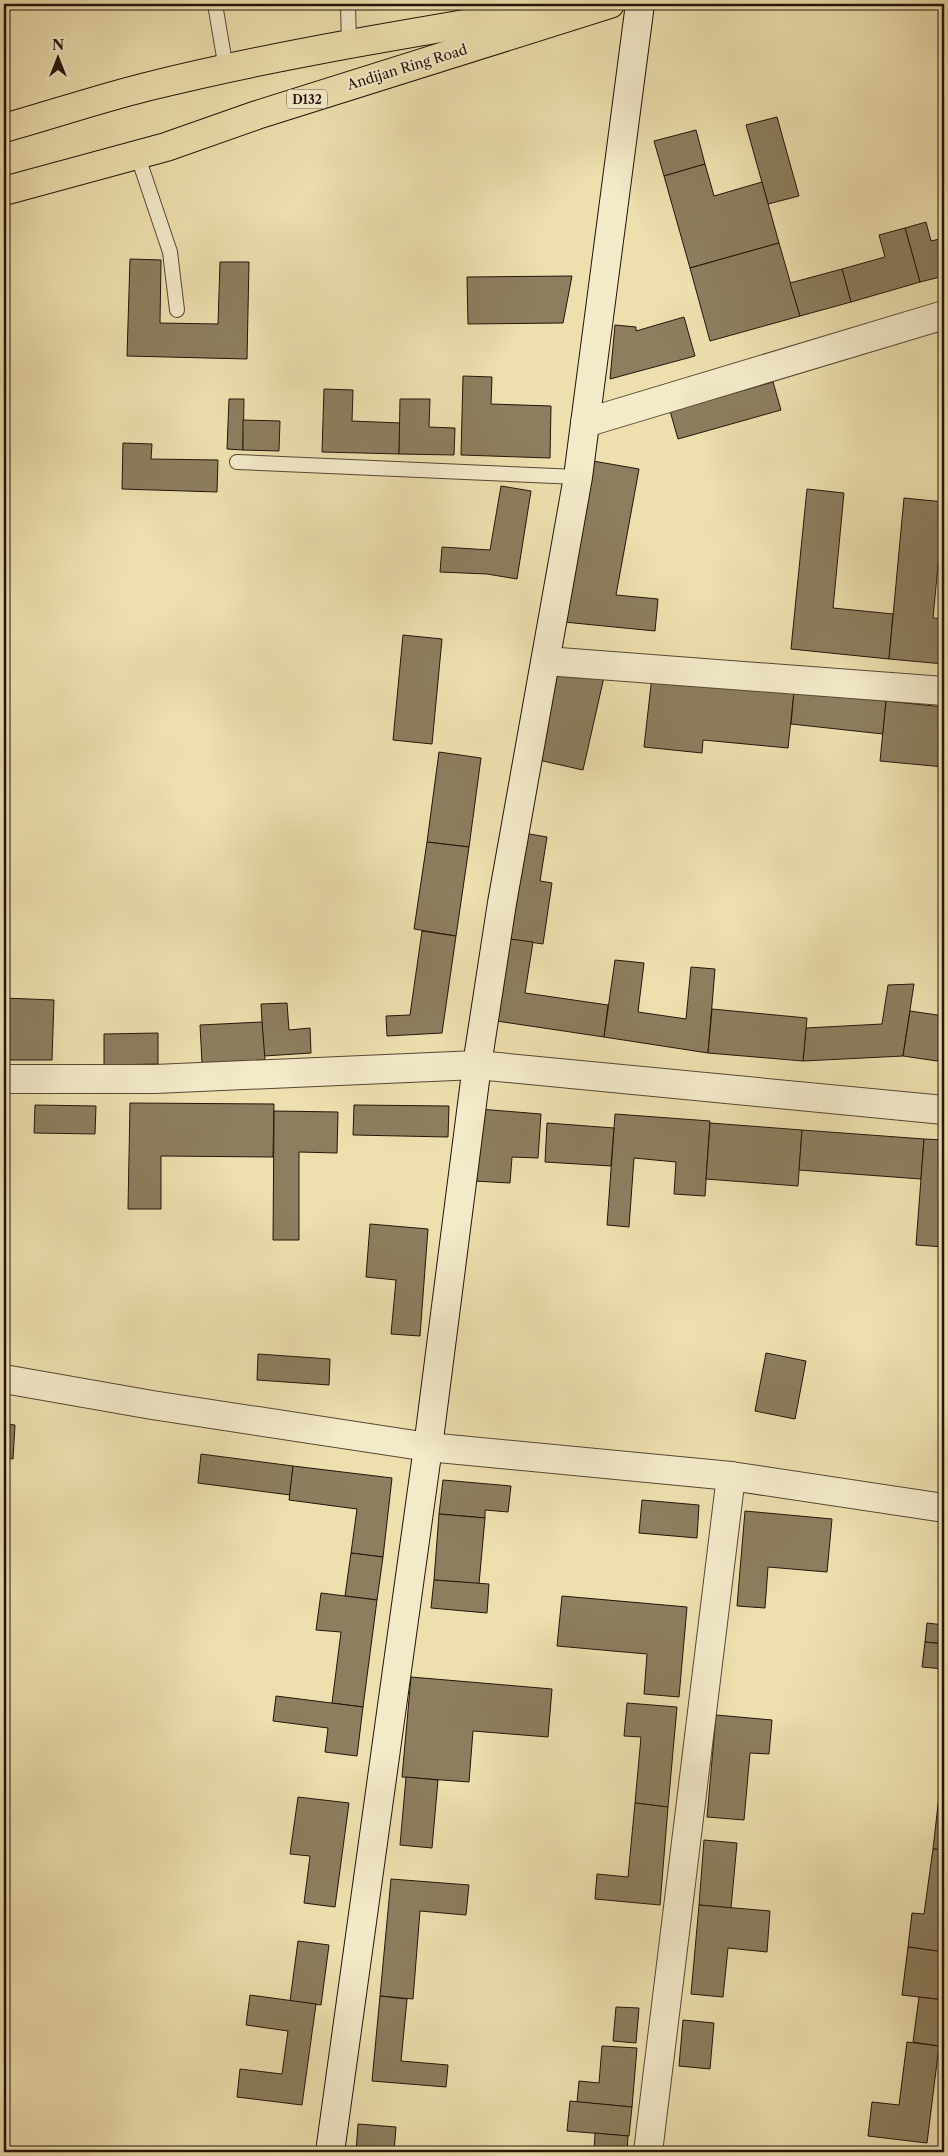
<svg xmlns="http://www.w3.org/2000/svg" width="948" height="2156" font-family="'Libre Caslon Text',serif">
<rect width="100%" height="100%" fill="#eddfae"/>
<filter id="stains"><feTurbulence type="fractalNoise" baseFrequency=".004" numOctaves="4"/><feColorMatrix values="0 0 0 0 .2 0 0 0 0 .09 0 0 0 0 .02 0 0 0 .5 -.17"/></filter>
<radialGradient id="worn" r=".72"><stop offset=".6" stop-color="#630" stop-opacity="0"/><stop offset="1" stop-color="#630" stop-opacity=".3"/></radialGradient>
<g fill="#8c7e5f" stroke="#23140a">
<polygon points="777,117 799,196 768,204 746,125"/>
<polygon points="696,130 705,164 664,176 654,141"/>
<polygon points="705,164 714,196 762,182 779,243 690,268 664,176"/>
<polygon points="926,222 931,241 944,238 944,276 920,282 905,228"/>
<polygon points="905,228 920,282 851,302 842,269 885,257 879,235"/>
<polygon points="779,243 800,316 710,341 690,268"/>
<polygon points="130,259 161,260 160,323 218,324 220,262 249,262 247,359 127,356"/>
<polygon points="842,269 851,302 800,316 790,283"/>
<polygon points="572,276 563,323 468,324 467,277"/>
<polygon points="684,317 695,356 610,379 615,325 636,327 636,331"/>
<polygon points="463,376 492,377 491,404 551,406 550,458 461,455"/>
<polygon points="773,382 781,410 678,439 670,411"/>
<polygon points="324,389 353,390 352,421 400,423 399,454 322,452"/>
<polygon points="229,399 244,399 243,450 227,449"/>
<polygon points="400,399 430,399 429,427 455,428 454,455 399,454"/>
<polygon points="243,420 280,421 279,451 243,450"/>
<polygon points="123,443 152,444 151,459 218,460 217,492 122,489"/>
<polygon points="593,461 639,469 616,595 658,599 655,631 564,622"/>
<polygon points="501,486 531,491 517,579 487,574 440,572 442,547 490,550"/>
<polygon points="807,489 844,493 833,608 893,614 889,659 791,649"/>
<polygon points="904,498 944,502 933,618 944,619 944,664 889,659"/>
<polygon points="403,635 442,639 432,744 393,740"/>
<polygon points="555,666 604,677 583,770 534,759"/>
<polygon points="652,676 794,692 788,748 703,740 702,753 644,747"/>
<polygon points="794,692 886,701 883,734 791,724"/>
<polygon points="886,701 944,707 944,767 880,761"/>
<polygon points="439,752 481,758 469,847 427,842"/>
<polygon points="944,818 944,840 942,840"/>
<polygon points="518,832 547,837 540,881 552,883 543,944 502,938"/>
<polygon points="427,842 469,847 456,936 414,929"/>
<polygon points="422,931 456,936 442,1033 387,1036 386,1016 410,1015"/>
<polygon points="502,938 533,942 525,993 608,1005 604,1037 490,1020"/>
<polygon points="615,960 644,963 638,1012 686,1019 691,967 715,969 708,1053 604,1037"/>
<polygon points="914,984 903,1056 803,1061 806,1028 882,1024 888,985"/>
<polygon points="4,998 54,1000 52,1060 4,1060"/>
<polygon points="287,1003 289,1030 310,1028 311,1053 264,1056 261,1004"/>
<polygon points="712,1009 807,1018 803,1061 708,1053"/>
<polygon points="910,1011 944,1016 944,1062 903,1056"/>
<polygon points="262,1022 265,1060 202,1063 200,1025"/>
<polygon points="158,1033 158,1064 104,1065 104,1034"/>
<polygon points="130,1103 274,1104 273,1157 161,1156 161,1209 128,1209"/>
<polygon points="35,1105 96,1106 95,1134 34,1133"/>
<polygon points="354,1105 449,1106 448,1137 353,1135"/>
<polygon points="479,1109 541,1114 538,1158 512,1157 510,1183 474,1181"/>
<polygon points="274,1111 338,1112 337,1153 299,1152 299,1240 273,1240"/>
<polygon points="615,1114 710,1121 705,1196 674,1194 676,1162 634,1158 629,1227 607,1225"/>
<polygon points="547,1123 614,1128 611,1166 545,1162"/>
<polygon points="710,1123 802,1130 798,1186 706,1179"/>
<polygon points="802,1130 924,1139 921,1179 799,1170"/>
<polygon points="924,1139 944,1140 944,1247 916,1245"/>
<polygon points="370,1224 428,1229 420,1336 391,1334 396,1280 366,1277"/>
<polygon points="766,1353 806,1361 795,1419 755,1411"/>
<polygon points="258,1354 330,1359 329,1385 257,1380"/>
<polygon points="4,1424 15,1425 13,1459 4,1458"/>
<polygon points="201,1454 293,1466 290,1495 198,1483"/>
<polygon points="293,1466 392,1478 383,1557 351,1553 357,1509 289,1500"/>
<polygon points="443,1480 511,1486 508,1512 485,1510 485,1518 439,1514"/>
<polygon points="642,1500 699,1505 697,1538 639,1533"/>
<polygon points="745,1511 832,1519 827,1572 768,1567 765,1608 737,1606"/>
<polygon points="439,1514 485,1518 479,1584 434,1580"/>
<polygon points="351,1553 383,1557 377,1600 345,1596"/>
<polygon points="434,1580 489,1584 487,1613 431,1608"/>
<polygon points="321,1593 377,1600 363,1707 332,1703 341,1632 316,1630"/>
<polygon points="562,1596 687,1607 679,1697 644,1694 647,1654 557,1646"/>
<polygon points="927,1623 944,1625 944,1644 925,1642"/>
<polygon points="925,1642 944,1644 944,1669 922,1667"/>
<polygon points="411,1677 552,1689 548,1737 473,1731 469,1782 402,1777"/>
<polygon points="276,1696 363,1707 357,1756 325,1752 328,1728 273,1721"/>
<polygon points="627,1703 677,1707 668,1807 635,1803 641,1737 624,1736"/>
<polygon points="716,1715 772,1720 769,1754 750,1753 744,1820 707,1817"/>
<polygon points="944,1752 944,1850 933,1849"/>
<polygon points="406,1777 438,1780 432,1848 400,1845"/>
<polygon points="298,1797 349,1803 335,1907 304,1903 310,1856 290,1854"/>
<polygon points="635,1803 668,1807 660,1905 595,1899 597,1874 628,1877"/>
<polygon points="704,1840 737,1843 731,1908 699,1905"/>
<polygon points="933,1849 944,1850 944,1952 908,1947 912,1913 924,1914"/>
<polygon points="391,1879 469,1885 466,1915 420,1911 413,1999 380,1996"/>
<polygon points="699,1905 770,1911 767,1952 728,1948 723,1997 691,1994"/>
<polygon points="298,1941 329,1945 321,2005 290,2001"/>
<polygon points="908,1947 944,1952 944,2000 902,1995"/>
<polygon points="250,1995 316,2004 302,2105 237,2097 240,2069 282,2074 288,2031 246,2025"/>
<polygon points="380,1996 407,1999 401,2061 448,2065 446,2087 372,2081"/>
<polygon points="919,1997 944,2000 939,2046 913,2042"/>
<polygon points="616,2007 639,2008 636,2043 613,2041"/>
<polygon points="683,2020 714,2023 710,2069 679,2066"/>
<polygon points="907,2042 939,2046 927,2143 868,2136 872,2102 899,2105"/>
<polygon points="602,2046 637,2048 632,2107 577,2102 579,2081 599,2083"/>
<polygon points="570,2101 632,2107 629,2136 567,2131"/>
<polygon points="358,2124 396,2127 394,2152 356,2152"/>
<polygon points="595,2133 628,2136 627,2152 594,2152"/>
</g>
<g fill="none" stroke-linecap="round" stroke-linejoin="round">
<defs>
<g id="lane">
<polyline points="215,4 226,69"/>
<polyline points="348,4 349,44"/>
<polyline points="137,154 170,252 177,310"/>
<polyline points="237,462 578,477"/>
</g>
<g id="street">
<polyline points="585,423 944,315"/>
<polyline points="546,661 944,691"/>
<polyline points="4,1079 155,1079 477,1065 944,1110"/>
<polyline points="4,1379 152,1405 428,1447 731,1476 944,1508"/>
<polyline points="648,2152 731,1476"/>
</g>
<polyline id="secondary" points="330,2152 428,1447 477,1065 502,903 578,477 640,4"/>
<g id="highway">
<path d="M4 128C51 115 98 99 146 87 274 55 406 34 536 12"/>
<polyline points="4,191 166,147 257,115 610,4"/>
</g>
</defs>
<use href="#lane" stroke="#564733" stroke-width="16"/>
<use href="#street" stroke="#564733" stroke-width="30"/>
<use href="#secondary" stroke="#23140a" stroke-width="30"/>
<use href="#highway" stroke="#23140a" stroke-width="30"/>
<use href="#lane" stroke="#f3eaca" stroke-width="14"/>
<use href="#street" stroke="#f3eaca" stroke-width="28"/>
<use href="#secondary" stroke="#f3eaca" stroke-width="28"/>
<use href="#highway" stroke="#eddfae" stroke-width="28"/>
</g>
<g text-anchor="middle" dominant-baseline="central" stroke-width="4" stroke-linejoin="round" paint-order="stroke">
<rect fill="#f3eaca" stroke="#615444" stroke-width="1" x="287" y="89.5" width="40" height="19" rx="4"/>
<g font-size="12" font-weight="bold" fill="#23140a">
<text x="307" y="99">D132</text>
</g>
<g font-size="14" fill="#23140a" stroke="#f3eaca">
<text transform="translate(407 67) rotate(-17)">Andijan Ring Road</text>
</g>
</g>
<rect width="948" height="2156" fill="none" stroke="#eddfae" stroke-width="20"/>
<rect x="5" y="5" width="938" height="2146" fill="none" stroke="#23140a" stroke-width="2.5"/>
<rect x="10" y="10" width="928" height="2136" fill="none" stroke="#23140a"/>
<g transform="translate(58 58)" stroke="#f3eaca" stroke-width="4" paint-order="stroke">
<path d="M0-4L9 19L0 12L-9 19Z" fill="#23140a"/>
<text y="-8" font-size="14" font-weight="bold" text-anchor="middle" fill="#23140a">N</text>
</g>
<rect width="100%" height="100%" filter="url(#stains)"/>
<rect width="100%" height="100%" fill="url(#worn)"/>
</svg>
